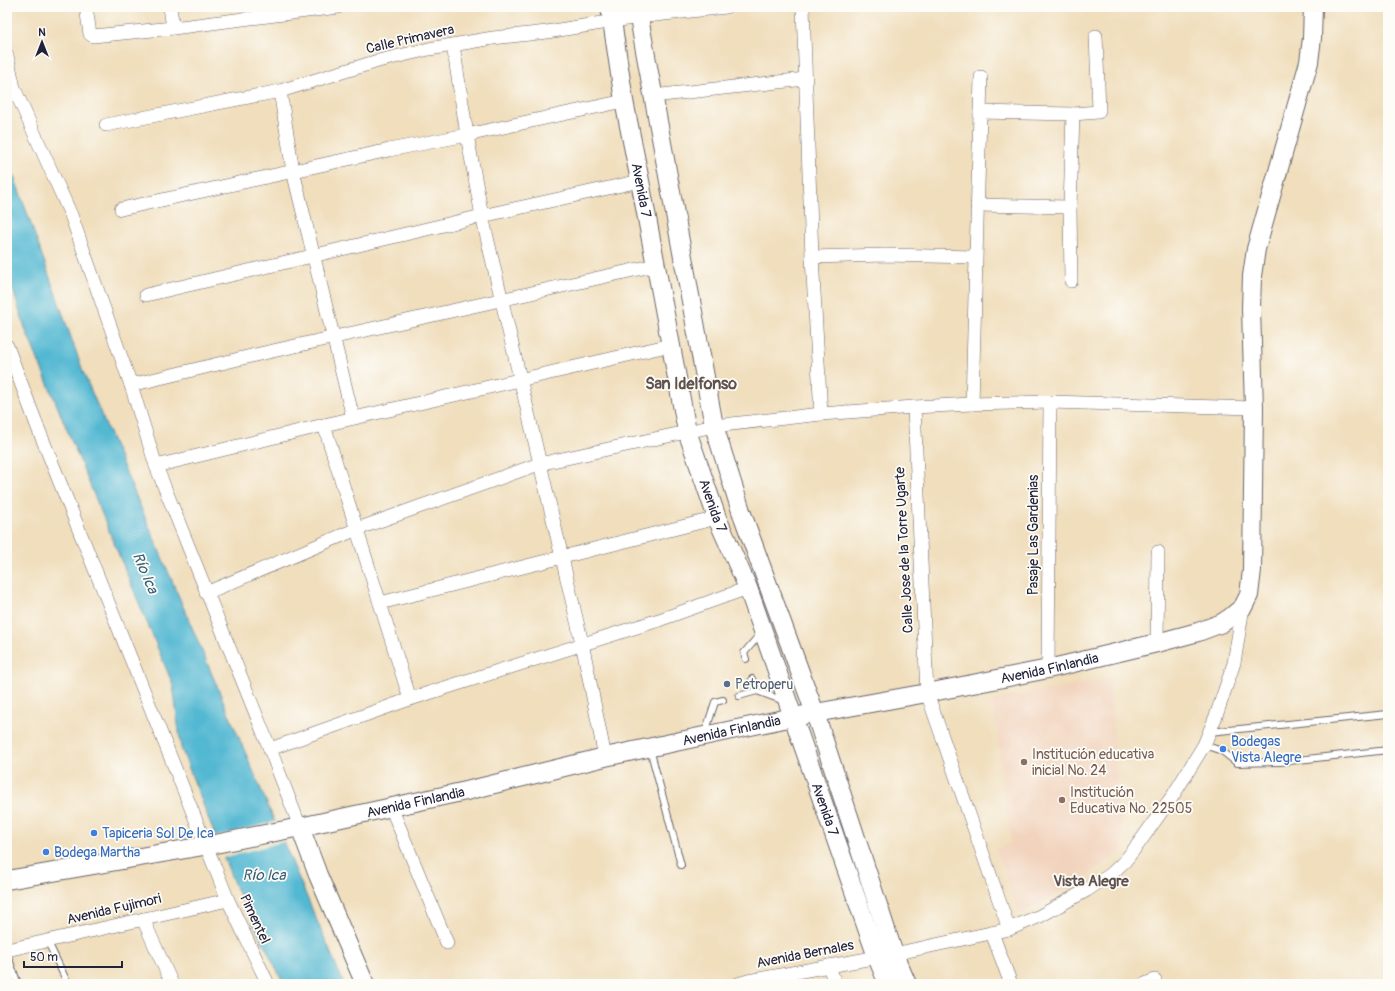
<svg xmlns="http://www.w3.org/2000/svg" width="1395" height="991" font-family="Pangolin,sans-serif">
<rect width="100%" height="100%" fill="#fdfcf7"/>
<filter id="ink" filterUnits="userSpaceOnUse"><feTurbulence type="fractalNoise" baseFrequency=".025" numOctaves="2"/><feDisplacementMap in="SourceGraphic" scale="8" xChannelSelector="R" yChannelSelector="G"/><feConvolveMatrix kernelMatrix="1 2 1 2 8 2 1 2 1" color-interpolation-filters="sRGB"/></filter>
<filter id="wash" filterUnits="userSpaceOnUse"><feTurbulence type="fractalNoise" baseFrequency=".012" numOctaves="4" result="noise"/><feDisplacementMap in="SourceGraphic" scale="16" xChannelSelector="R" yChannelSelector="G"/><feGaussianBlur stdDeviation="0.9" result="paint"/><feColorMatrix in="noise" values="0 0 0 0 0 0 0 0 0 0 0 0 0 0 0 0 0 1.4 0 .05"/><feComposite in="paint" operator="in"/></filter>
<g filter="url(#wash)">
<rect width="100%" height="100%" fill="#f0debc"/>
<polygon fill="#f2d4be" points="1110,678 1122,850 1075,884 1019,914 996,849 1011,843 992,701"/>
<polygon fill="#53b8d2" stroke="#3a6d86" points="7,156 84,374 344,984 284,984 235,886 181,748 173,685 26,331 7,271"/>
<polygon fill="#f0debc" points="277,821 286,841 222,858 215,837"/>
</g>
<g filter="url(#ink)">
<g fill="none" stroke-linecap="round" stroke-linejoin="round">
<defs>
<g id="lane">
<polyline points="746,659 744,653 761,633"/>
<polyline points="752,679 757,691 784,701"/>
<polyline points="739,696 757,691"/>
<polyline points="1209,732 1388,714"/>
<polyline points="705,733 715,702 723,700"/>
<polyline points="1204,745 1222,751 1237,763 1280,762 1388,750"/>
<polyline points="650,749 681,865"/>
<polyline points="47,940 68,984"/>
<polyline points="7,954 18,984"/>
</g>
<g id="street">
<polyline points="86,7 90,34 93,36 173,28 338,7"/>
<polyline points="170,7 173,28"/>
<polyline points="803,7 812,257 821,414"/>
<polyline points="453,45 467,135 482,216 582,643 605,757"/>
<polyline points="7,56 14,88 71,215 131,385 156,466 270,749 300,827"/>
<polyline points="280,91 293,171 353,418"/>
<polyline points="653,96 805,79"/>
<polyline points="980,112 1073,114 1098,112 1099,110 1096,36"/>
<polyline points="106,125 280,91 378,61 429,49 493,38 547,32 638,17 726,7"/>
<polyline points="977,205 1070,207"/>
<polyline points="121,209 389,150 467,135 624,101"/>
<polyline points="812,257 885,255 975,257"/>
<polyline points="1071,281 1070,207 1073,114"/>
<polyline points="146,295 482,216 640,181"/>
<polyline points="7,346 38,428 228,900 268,984"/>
<polyline points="131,385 255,355 656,265"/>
<polyline points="972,404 981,77"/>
<polyline points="914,407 927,693 1009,929"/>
<polyline points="324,425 410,699"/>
<polyline points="156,466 324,425 671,345"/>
<polyline points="206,593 357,529 539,464 714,426 821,414 914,407 972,404 1050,402 1254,408"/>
<polyline points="380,603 717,518"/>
<polyline points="1157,643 1158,552"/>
<polyline points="1048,669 1050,402"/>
<polyline points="270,749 410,699 659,620 748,588"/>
<polyline points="391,807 447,943"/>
<polyline points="143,919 172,984"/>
<polyline points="992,933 1011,984"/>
<polyline points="7,950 228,900"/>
<polyline points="829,966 835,984"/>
<polyline points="738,984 748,981 894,954 1009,929 1040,916 1087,890 1110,875 1125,861 1139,843 1174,794 1204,745 1216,716 1234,663 1243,607"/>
<polyline points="1145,984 1155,980"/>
</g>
<g id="secondary">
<path id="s1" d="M610 7 624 101 640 181 687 431 717 518 748 588 877 957 888 984"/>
<polyline points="637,7 714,426 741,511 815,713 894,954 907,984"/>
<polyline points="300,827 318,875 365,984"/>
<path id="s2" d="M7 880 215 844 300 827 466 791 605 757 793 717 927 693 1048 669 1157 643 1198 632 1222 623 1231 617 1243 607 1249 595 1252 570 1254 408 1251 309 1252 276 1256 249 1309 62 1312 38 1313 7"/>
</g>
</defs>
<use href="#lane" stroke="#6a6468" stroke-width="8"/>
<use href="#street" stroke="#6a6468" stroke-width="14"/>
<use href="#secondary" stroke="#6a6468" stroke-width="20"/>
<use href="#lane" stroke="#fff" stroke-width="6"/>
<use href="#street" stroke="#fff" stroke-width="13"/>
<use href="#secondary" stroke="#fff" stroke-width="18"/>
</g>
</g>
<circle fill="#5c6f8a" stroke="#fdfcf7" stroke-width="1.5" cx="727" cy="684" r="4"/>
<g fill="#3f7fe0" stroke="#fdfcf7" stroke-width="1.5">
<circle cx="1223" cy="749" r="4"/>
<circle cx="94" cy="833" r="4"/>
<circle cx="46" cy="852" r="4"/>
</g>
<g fill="#8d6e63" stroke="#fdfcf7" stroke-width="1.5">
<circle cx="1024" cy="762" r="4"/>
<circle cx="1062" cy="800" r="4"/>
</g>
<g text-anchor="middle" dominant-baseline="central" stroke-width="3.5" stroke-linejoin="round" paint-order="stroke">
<g font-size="14" fill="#22223b" stroke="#fdfcf7">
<text transform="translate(410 39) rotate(-13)">Calle Primavera</text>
<text stroke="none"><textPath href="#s1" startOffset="186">Avenida 7</textPath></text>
<text stroke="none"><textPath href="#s1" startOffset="510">Avenida 7</textPath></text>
<text transform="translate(1033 535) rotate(-90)">Pasaje Las Gardenias</text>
<text transform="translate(904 550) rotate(-93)">Calle Jose de la Torre Ugarte</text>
<text stroke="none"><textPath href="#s2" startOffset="1064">Avenida Finlandia</textPath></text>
<text stroke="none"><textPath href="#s2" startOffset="740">Avenida Finlandia</textPath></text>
<text stroke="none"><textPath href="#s2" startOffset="416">Avenida Finlandia</textPath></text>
<text stroke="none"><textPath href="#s1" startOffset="834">Avenida 7</textPath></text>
<text transform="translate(114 909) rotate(-13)">Avenida Fujimori</text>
<text transform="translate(255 919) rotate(65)">Pimentel</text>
<text transform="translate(805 954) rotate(-11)">Avenida Bernales</text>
</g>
<g font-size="14" fill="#4e5e75" stroke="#fdfcf7" text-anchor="start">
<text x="735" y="684">Petroperu</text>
</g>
<g font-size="14" fill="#366cbe" stroke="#fdfcf7" text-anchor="start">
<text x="1231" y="741">Bodegas<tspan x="1231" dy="16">Vista Alegre</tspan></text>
<text x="102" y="833">Tapiceria Sol De Ica</text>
<text x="54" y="852">Bodega Martha</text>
</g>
<g font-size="14" fill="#785e54" stroke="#fdfcf7" text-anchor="start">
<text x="1032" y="754">Institución educativa<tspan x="1032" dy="16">inicial No. 24</tspan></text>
<text x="1070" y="792">Institución<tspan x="1070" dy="16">Educativa No. 22505</tspan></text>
</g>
<g font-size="15" font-style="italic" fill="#365e77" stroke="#fdfcf7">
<text transform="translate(145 573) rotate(67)">Río Ica</text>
<text x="264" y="875">Río Ica</text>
</g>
<g font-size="15" font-weight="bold" fill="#60524f" stroke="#fdfcf7">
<text x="1091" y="881">Vista Alegre</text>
</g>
<g font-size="16" font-weight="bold" fill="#60524f" stroke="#fdfcf7">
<text x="691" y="384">San Idelfonso</text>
</g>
</g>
<rect width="1395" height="991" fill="none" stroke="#fdfcf7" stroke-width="24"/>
<g transform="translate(42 42)" stroke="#fdfcf7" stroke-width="3" paint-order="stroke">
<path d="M0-3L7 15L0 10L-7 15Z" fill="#22223b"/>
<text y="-6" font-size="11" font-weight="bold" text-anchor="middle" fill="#22223b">N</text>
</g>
<path d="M24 961v6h98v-6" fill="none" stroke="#22223b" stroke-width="2"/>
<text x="30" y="961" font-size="12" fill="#22223b" stroke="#fdfcf7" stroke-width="3" paint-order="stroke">50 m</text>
</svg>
